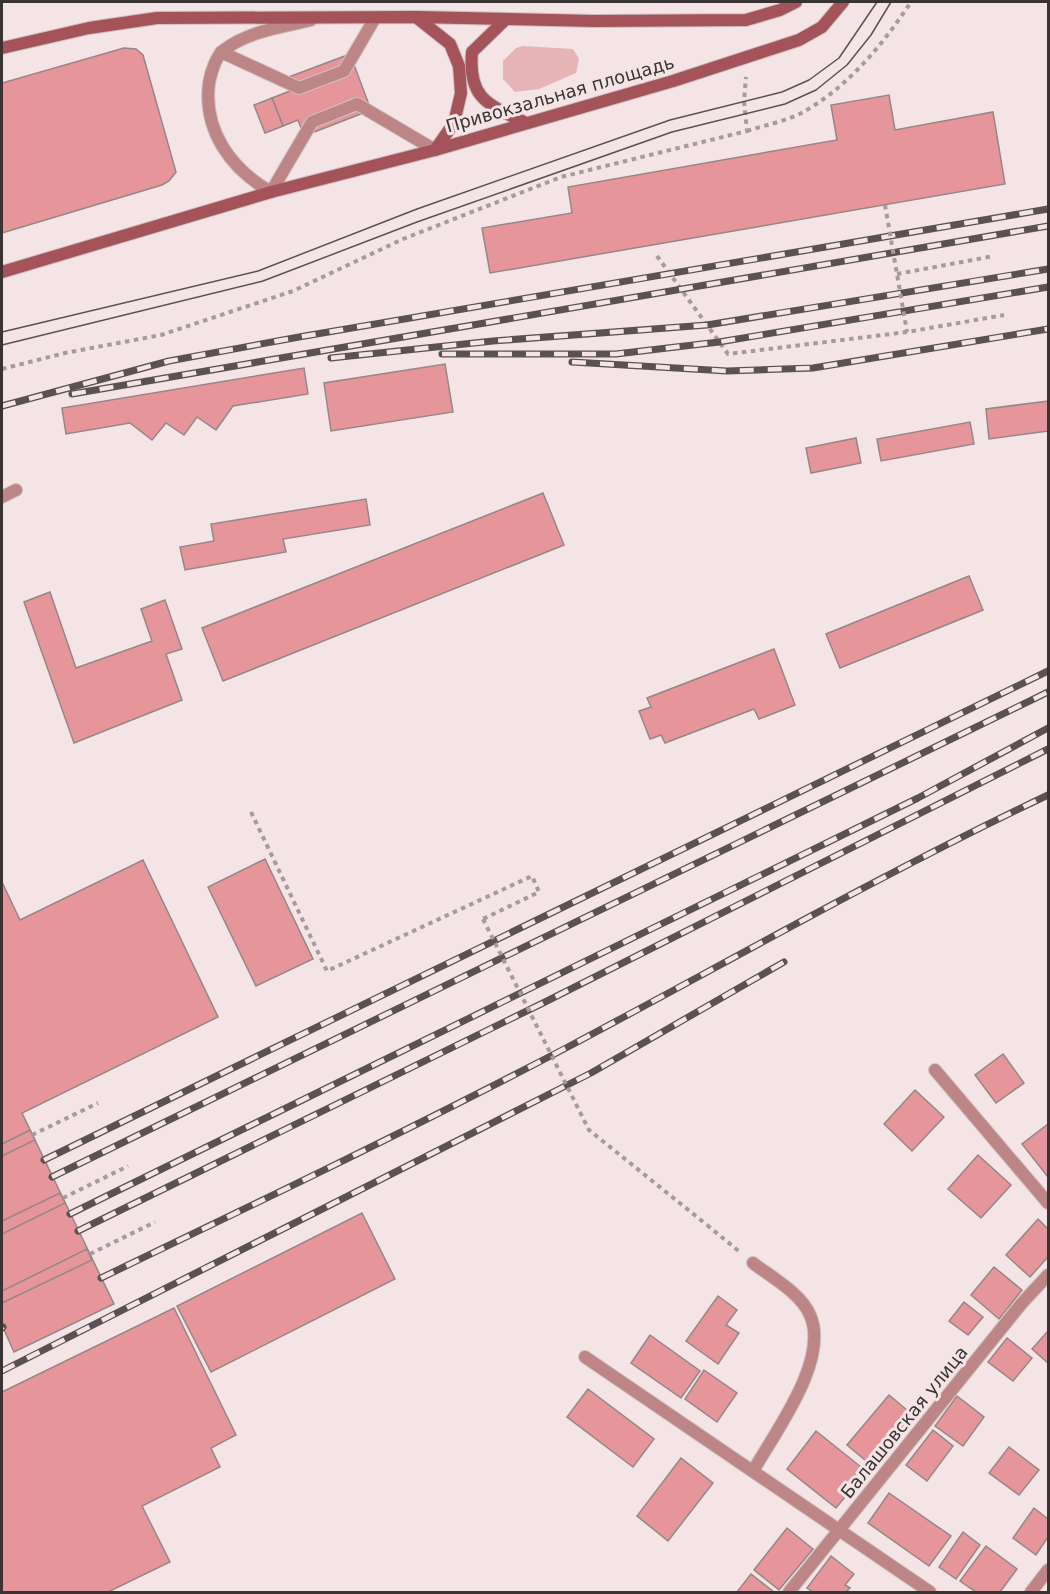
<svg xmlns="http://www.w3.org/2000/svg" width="1050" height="1594" font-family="'DejaVu Sans',sans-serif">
<rect width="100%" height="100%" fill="#f4e4e5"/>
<polygon fill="#e6b4b6" points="523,46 573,49 579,59 576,73 539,89 515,92 503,79 503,61 516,48"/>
<g fill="#e6969b" stroke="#958687" stroke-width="1.5">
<polygon points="124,48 136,49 143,55 176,172 169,181 162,185 2,233 2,83"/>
<polygon points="350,54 371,110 304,136 298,120 283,126 272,98 290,91 286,78"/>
<polygon points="889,95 895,130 993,112 1005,184 490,273 482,228 572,213 568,187 837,140 831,105"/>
<polygon points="272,98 283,126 265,133 254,105"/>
<polygon points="445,364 453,412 331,431 324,383"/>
<polygon points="304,368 308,394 233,406 216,430 197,417 184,435 166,423 152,440 130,423 66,434 62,408"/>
<polygon points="1048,401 1048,431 989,439 986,409"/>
<polygon points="970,422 974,444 881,461 877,439"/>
<polygon points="856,438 861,463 811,473 806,448"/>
<polygon points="543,493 564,545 223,681 202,628"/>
<polygon points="366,499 370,525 283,539 286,552 185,570 180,547 214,541 211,524"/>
<polygon points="969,576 983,610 840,668 826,634"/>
<polygon points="50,592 76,668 152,641 141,609 165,600 182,649 166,654 182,700 74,743 24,602"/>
<polygon points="774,649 795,705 759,719 754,709 665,743 661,735 650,739 639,711 651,707 647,698"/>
<polygon points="265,859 313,959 256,986 208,887"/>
<polygon points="143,860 218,1017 22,1113 114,1304 14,1352 2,1325 2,882 20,920"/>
<polygon points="1003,1054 1024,1083 996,1103 975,1075"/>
<polygon points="915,1090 944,1117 912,1151 884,1124"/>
<polygon points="1048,1124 1048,1177 1022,1144"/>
<polygon points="30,1130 35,1140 2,1156 2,1144"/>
<polygon points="978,1155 1011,1185 981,1218 948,1189"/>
<polygon points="60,1193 65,1203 2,1234 2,1221"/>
<polygon points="362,1213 395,1279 211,1372 177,1306"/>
<polygon points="1038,1219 1048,1229 1048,1257 1030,1277 1006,1255"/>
<polygon points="87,1249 92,1260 2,1303 2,1291"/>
<polygon points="994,1267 1022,1290 999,1319 971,1295"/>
<polygon points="718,1296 737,1310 726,1325 739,1333 718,1364 686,1341"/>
<polygon points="964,1302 983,1317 968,1335 949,1321"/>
<polygon points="174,1308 236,1435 211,1448 220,1467 142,1506 170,1562 108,1592 2,1592 2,1392"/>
<polygon points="1047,1332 1048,1333 1048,1363 1032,1349"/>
<polygon points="650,1335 700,1371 681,1398 631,1363"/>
<polygon points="1007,1338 1032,1358 1013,1381 988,1362"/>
<polygon points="704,1370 737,1393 717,1422 685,1399"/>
<polygon points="588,1389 654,1439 633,1467 567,1417"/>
<polygon points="889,1395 914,1416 872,1466 847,1445"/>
<polygon points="957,1396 984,1417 963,1446 935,1426"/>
<polygon points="933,1430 953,1446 927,1481 906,1465"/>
<polygon points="816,1431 866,1471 836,1508 787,1469"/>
<polygon points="1009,1447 1039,1470 1019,1495 989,1473"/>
<polygon points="681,1458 713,1483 668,1541 637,1516"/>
<polygon points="889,1493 951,1536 929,1566 868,1523"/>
<polygon points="1034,1508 1048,1519 1048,1537 1036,1555 1013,1538"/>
<polygon points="787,1528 813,1549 779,1590 754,1570"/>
<polygon points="963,1532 980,1545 956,1579 939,1567"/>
<polygon points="986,1546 1017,1569 1000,1592 976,1592 960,1581"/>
<polygon points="831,1556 854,1574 845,1585 850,1588 846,1592 813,1592 807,1588"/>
<polygon points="751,1574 774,1592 737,1592"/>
</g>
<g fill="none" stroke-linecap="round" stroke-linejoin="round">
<defs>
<g id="service">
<polyline points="221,52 299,88 344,71 375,18"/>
<polyline points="271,192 312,122 357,104 435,150"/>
<polyline points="2,497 16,490"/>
</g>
<g id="minor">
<path d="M271 192C231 169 203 131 209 83 211 72 216 56 224 50 248 31 283 27 311 20"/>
<polyline points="935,1070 1048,1203"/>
<path d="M753 1263C771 1277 801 1293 810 1315 830 1360 775 1432 753 1471"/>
<polyline points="585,1357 930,1592"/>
<polyline points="789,1592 1022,1303 1048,1275"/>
<polyline points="1031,1592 1048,1570"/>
</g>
<g id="secondary">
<polyline points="416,17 450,44 459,66 461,93 454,123 435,150"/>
<path d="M505 20 472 52C468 98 487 104 524 122"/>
<polyline points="2,48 89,28 157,18 416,17 594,21 746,20 780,10 796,2"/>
<polyline points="2,272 271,192 435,150 673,81 799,40 822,27 843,2"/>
</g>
</defs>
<use href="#service" stroke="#cfc1c1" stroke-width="14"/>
<use href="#minor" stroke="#cfc1c1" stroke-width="14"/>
<use href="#secondary" stroke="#cfc1c1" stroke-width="14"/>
<g stroke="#a69a9b" stroke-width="4" stroke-dasharray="4.5 4.5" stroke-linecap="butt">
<path d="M747 131C765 125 788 121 805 111 850 85 883 44 911 2"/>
<polyline points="657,256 728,354 907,332 1004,315"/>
<polyline points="897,274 994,256"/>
<polyline points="2,369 65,353 161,335 293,291 403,239 561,177 747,131 744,101 746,77"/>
<polyline points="251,812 327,971 532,876 539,892 483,919"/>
<polyline points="32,1135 98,1103"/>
<polyline points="63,1198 128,1166"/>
<polyline points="707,1225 741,1253"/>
<polyline points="90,1254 155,1222"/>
</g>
<use href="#service" stroke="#be8587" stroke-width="12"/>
<use href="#minor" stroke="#be8587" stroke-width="12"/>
<use href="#secondary" stroke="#a35359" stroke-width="12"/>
<g stroke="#595152" stroke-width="1.5">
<polyline points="2,332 258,271 417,209 670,120 782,92 809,80 839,58 877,2"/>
<polyline points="2,345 263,281 417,222 672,132 785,104 816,90 847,65 871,35 891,2"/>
</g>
<defs>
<g id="rail">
<polyline points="442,354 616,354 719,342 1048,287"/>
<polyline points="331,358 493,341 707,325 1048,269"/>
<polyline points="572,362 727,371 813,368 1048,329"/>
<polyline points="72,394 1048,226"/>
<polyline points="2,406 169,361 299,337 1048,209"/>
<polyline points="44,1160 1048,671"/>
<polyline points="52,1177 1048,692"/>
<polyline points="70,1214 918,798 1048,728"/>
<polyline points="78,1231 541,1004 1048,749"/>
<path d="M101 1278C257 1203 413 1128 566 1048 726 963 884 873 1048 795"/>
<polyline points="2,1328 3,1327"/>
<polyline points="2,1371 591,1073 784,962"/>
</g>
</defs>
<use href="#rail" stroke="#595152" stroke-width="7"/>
<use href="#rail" stroke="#f4e4e5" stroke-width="4.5" stroke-dasharray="14" stroke-linecap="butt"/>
<g stroke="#a69a9b" stroke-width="4" stroke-dasharray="4.5 4.5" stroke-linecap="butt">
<polyline points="885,205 907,332"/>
<polyline points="483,919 589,1130 707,1225"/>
</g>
</g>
<g text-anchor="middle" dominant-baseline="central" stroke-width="6" stroke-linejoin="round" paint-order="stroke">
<g font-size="18" fill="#393333" stroke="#f4e4e5">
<text transform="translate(560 94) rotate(-16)">Привокзальная площадь</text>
<text transform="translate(904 1422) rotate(-51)">Балашовская улица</text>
</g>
</g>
<rect width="1050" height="1594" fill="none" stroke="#393333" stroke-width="6"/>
</svg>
